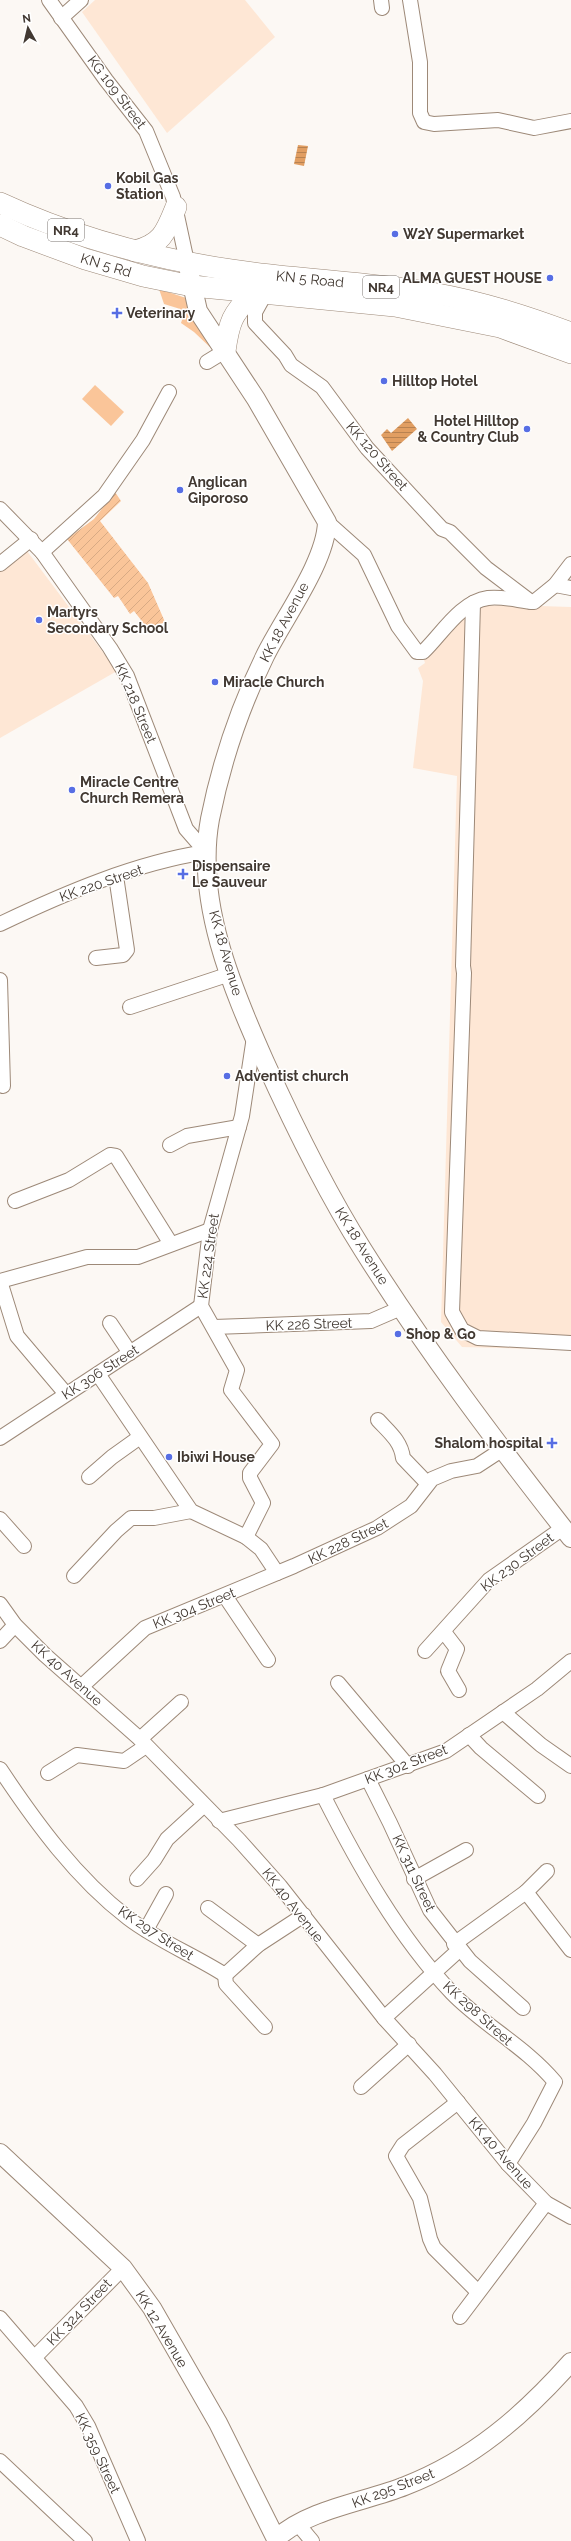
<svg xmlns="http://www.w3.org/2000/svg" width="571" height="2541" font-family="Raleway,sans-serif">
<defs>
<pattern id="garden-furrows" width="10" height="10" patternUnits="userSpaceOnUse"><rect width="10" height="10" fill="#fac599"/><path d="M-1 1l2-2M0 10L10 0M9 11l2-2" fill="none" stroke="#d8aa84"/></pattern>
<pattern id="water-rules" width="6" height="5" patternUnits="userSpaceOnUse"><rect width="6" height="5" fill="#e19e62"/><path d="M0 2.5h6" fill="none" stroke="#b88251"/></pattern>
</defs>
<rect width="100%" height="100%" fill="#fcf8f4"/>
<g fill="#fee7d5">
<polygon points="95,0 245,0 275,37 167,133 82,12"/>
<polygon points="24,547 117,671 0,738 0,568"/>
<polygon points="506,605 571,607 571,1350 462,1347 441,1322 457,776 413,768 423,681 418,668 425,663 423,657 470,610 482,606"/>
</g>
<g fill="#fac599">
<polygon points="159,289 186,298 221,345 213,350 194,332 181,323 184,314 177,308 164,304"/>
<polygon points="95,385 124,412 111,426 82,399"/>
</g>
<polygon fill="url(#garden-furrows)" points="115,492 121,501 100,521 148,583 165,622 148,629 134,611 130,614 118,596 114,598 67,539 94,519"/>
<g fill="url(#water-rules)">
<polygon points="298,145 308,146 304,166 294,164"/>
<polygon points="408,418 417,429 392,451 381,435 387,429 391,433"/>
</g>
<g fill="none" stroke-linecap="round" stroke-linejoin="round">
<defs>
<g id="minor">
<polyline points="49,0 106,80 146,131 173,197 187,262"/>
<polyline points="381,0 382,8"/>
<polyline points="410,0 420,62 420,113 424,122 434,124 498,120 534,128 571,121"/>
<polyline points="61,18 81,0"/>
<polyline points="265,294 255,312 255,323 285,355 291,365 322,387 367,448 442,529 450,532 486,568 531,602"/>
<polyline points="207,362 225,351"/>
<polyline points="0,509 42,552 110,648 127,676 186,829 206,852"/>
<path d="M327 522 364 555 398 626 417 652H423C442 634 460 602 488 598 502 596 520 601 534 602L555 585 571 564"/>
<polyline points="42,552 104,496 143,440 169,392"/>
<polyline points="0,564 31,539"/>
<polyline points="555,585 571,588"/>
<polyline points="473,603 463,966 464,973 452,1312 462,1330 478,1338 571,1343"/>
<path d="M0 924C65 893 135 863 206 852"/>
<polyline points="96,958 123,955 127,950 116,876"/>
<polyline points="0,980 3,1086"/>
<polyline points="130,1007 230,974"/>
<polyline points="170,1145 187,1136 239,1127"/>
<polyline points="15,1201 69,1180 110,1155 116,1156 171,1244"/>
<polyline points="0,1281 87,1257 138,1257 210,1230"/>
<polyline points="0,1281 17,1336 66,1394"/>
<polyline points="110,1323 130,1353"/>
<polyline points="214,1327 371,1321 401,1308"/>
<polyline points="98,1374 191,1511 246,1537 261,1549 277,1573"/>
<path d="M378 1420C389 1432 401 1441 403 1458L427 1483"/>
<polyline points="0,1438 201,1306"/>
<polyline points="89,1477 112,1457 140,1437"/>
<polyline points="0,1519 24,1546"/>
<polyline points="246,1537 263,1503 250,1478 250,1473 272,1444 231,1390 237,1370 201,1306 210,1230 242,1116 254,1037"/>
<polyline points="74,1576 116,1531 131,1518 154,1518 191,1511"/>
<polyline points="225,1596 268,1660"/>
<polyline points="0,1604 15,1625 45,1655 140,1739 239,1840 280,1886 384,2018 435,2074 508,2164 546,2203 571,2217"/>
<polyline points="444,1632 457,1649 448,1671 459,1690"/>
<polyline points="0,1641 15,1625"/>
<polyline points="425,1651 489,1580 563,1528"/>
<polyline points="338,1683 408,1766"/>
<polyline points="82,1686 145,1628 294,1566 377,1528 411,1506 432,1479 451,1471 477,1466 503,1449"/>
<polyline points="503,1712 541,1745 571,1766"/>
<polyline points="469,1735 481,1748 538,1796"/>
<polyline points="140,1739 181,1702"/>
<path d="M0 1769C36 1823 76 1878 128 1918 158 1941 194 1955 225 1975L258 1945 304 1915"/>
<polyline points="48,1773 77,1755 124,1761 146,1746"/>
<polyline points="368,1779 390,1823 430,1910 470,1961 523,2008"/>
<path d="M323 1795C358 1864 398 1936 452 1993 483 2025 526 2047 555 2082L534 2123 508 2164"/>
<polyline points="219,1821 323,1795 446,1751 537,1689 571,1661"/>
<polyline points="137,1879 154,1860 167,1839 203,1806"/>
<polyline points="414,1879 466,1850"/>
<polyline points="526,1892 547,1871"/>
<polyline points="208,1908 258,1945"/>
<polyline points="146,1930 166,1894"/>
<polyline points="454,1944 526,1892 571,1950"/>
<polyline points="225,1975 226,1984 265,2027"/>
<polyline points="384,2018 459,1950"/>
<polyline points="361,2087 409,2044"/>
<polyline points="458,2102 403,2145 396,2156 420,2198 430,2239 434,2248 477,2291"/>
<polyline points="460,2317 546,2203"/>
<polyline points="0,2318 76,2406 88,2426 138,2541"/>
<polyline points="35,2357 123,2268"/>
<polyline points="0,2461 85,2541"/>
<polyline points="297,2523 312,2541"/>
</g>
<g id="major">
<path d="M187 262 198 311 256 399 327 522C326 562 283 619 265 656 240 707 221 764 210 819 195 901 232 988 265 1062 294 1126 325 1190 363 1250 426 1350 498 1445 571 1538"/>
<polyline points="0,2153 123,2268 152,2308 218,2423 277,2541"/>
<path d="M277 2538C309 2509 365 2502 405 2486 472 2460 524 2415 571 2362"/>
</g>
<g id="highway">
<path d="M0 203C73 237 151 258 231 270 298 280 366 282 432 293 479 301 526 316 571 333"/>
<polyline points="0,225 23,236 85,259 143,276 192,286 395,306 500,327 571,353"/>
<path d="M135 251C162 244 166 232 176 207"/>
<path d="M225 351C229 322 232 314 253 293"/>
</g>
</defs>
<use href="#minor" stroke="#9d8978" stroke-width="16"/>
<use href="#major" stroke="#9d8978" stroke-width="20"/>
<use href="#highway" stroke="#9d8978" stroke-width="22"/>
<use href="#minor" stroke="#fff" stroke-width="14"/>
<use href="#major" stroke="#fff" stroke-width="18"/>
<use href="#highway" stroke="#fff" stroke-width="21"/>
</g>
<g fill="#576ee4" stroke="#fff" stroke-width="1.5">
<circle cx="108" cy="186" r="4"/>
<circle cx="395" cy="234" r="4"/>
<circle cx="550" cy="278" r="4"/>
<path d="M115 307h4v4h4v4h-4v4h-4v-4h-4v-4h4z"/>
<circle cx="384" cy="381" r="4"/>
<circle cx="527" cy="429" r="4"/>
<circle cx="180" cy="490" r="4"/>
<circle cx="39" cy="620" r="4"/>
<circle cx="215" cy="682" r="4"/>
<circle cx="72" cy="790" r="4"/>
<path d="M181 868h4v4h4v4h-4v4h-4v-4h-4v-4h4z"/>
<circle cx="227" cy="1076" r="4"/>
<circle cx="398" cy="1334" r="4"/>
<path d="M550 1437h4v4h4v4h-4v4h-4v-4h-4v-4h4z"/>
<circle cx="169" cy="1457" r="4"/>
</g>
<g text-anchor="middle" dominant-baseline="central" stroke-width="3" stroke-linejoin="round" paint-order="stroke">
<g fill="#fff" stroke="#7b7470" stroke-width="1">
<rect x="48" y="219" width="36" height="22" rx="3"/>
<rect x="363" y="276" width="36" height="22" rx="3"/>
</g>
<g font-size="13" font-weight="bold" fill="#423932">
<text x="66" y="230">NR4</text>
<text x="381" y="287">NR4</text>
</g>
<g font-size="14" fill="#423932" stroke="#fff">
<text transform="translate(117 92) rotate(53)">KG 109 Street</text>
<text transform="translate(106 265) rotate(17)">KN 5 Rd</text>
<text transform="translate(310 279) rotate(6)">KN 5 Road</text>
<text transform="translate(377 456) rotate(49)">KK 120 Street</text>
<text transform="translate(284 622) rotate(-62)">KK 18 Avenue</text>
<text transform="translate(136 703) rotate(67)">KK 218 Street</text>
<text transform="translate(101 883) rotate(-19)">KK 220 Street</text>
<text transform="translate(226 953) rotate(74)">KK 18 Avenue</text>
<text transform="translate(362 1246) rotate(58)">KK 18 Avenue</text>
<text transform="translate(208 1256) rotate(-82)">KK 224 Street</text>
<text transform="translate(309 1324) rotate(-2)">KK 226 Street</text>
<text transform="translate(100 1372) rotate(-33)">KK 306 Street</text>
<text transform="translate(348 1541) rotate(-26)">KK 228 Street</text>
<text transform="translate(517 1562) rotate(-37)">KK 230 Street</text>
<text transform="translate(194 1608) rotate(-22)">KK 304 Street</text>
<text transform="translate(67 1673) rotate(42)">KK 40 Avenue</text>
<text transform="translate(406 1764) rotate(-21)">KK 302 Street</text>
<text transform="translate(414 1873) rotate(65)">KK 311 Street</text>
<text transform="translate(293 1905) rotate(52)">KK 40 Avenue</text>
<text transform="translate(156 1933) rotate(33)">KK 297 Street</text>
<text transform="translate(478 2013) rotate(42)">KK 298 Street</text>
<text transform="translate(501 2153) rotate(49)">KK 40 Avenue</text>
<text transform="translate(79 2312) rotate(-46)">KK 324 Street</text>
<text transform="translate(162 2329) rotate(59)">KK 12 Avenue</text>
<text transform="translate(98 2453) rotate(65)">KK 359 Street</text>
<text transform="translate(393 2488) rotate(-21)">KK 295 Street</text>
</g>
<g font-size="14" font-weight="bold" fill="#423932" stroke="#fff" text-anchor="start">
<text x="116" y="178">Kobil Gas<tspan x="116" dy="16">Station</tspan></text>
<text x="403" y="234">W2Y Supermarket</text>
<text x="542" y="278" text-anchor="end">ALMA GUEST HOUSE</text>
<text x="126" y="313">Veterinary</text>
<text x="392" y="381">Hilltop Hotel</text>
<text x="519" y="421" text-anchor="end">Hotel Hilltop<tspan x="519" dy="16">&amp; Country Club</tspan></text>
<text x="188" y="482">Anglican<tspan x="188" dy="16">Giporoso</tspan></text>
<text x="47" y="612">Martyrs<tspan x="47" dy="16">Secondary School</tspan></text>
<text x="223" y="682">Miracle Church</text>
<text x="80" y="782">Miracle Centre<tspan x="80" dy="16">Church Remera</tspan></text>
<text x="192" y="866">Dispensaire<tspan x="192" dy="16">Le Sauveur</tspan></text>
<text x="235" y="1076">Adventist church</text>
<text x="406" y="1334">Shop &amp; Go</text>
<text x="543" y="1443" text-anchor="end">Shalom hospital</text>
<text x="177" y="1457">Ibiwi House</text>
</g>
</g>
<g transform="translate(28 28) rotate(352)" stroke="#ffffff" stroke-width="3" paint-order="stroke">
<path d="M0-3L7 15L0 10L-7 15Z" fill="#423932"/>
<text y="-6" font-size="11" font-weight="bold" text-anchor="middle" fill="#423932">N</text>
</g>
</svg>
